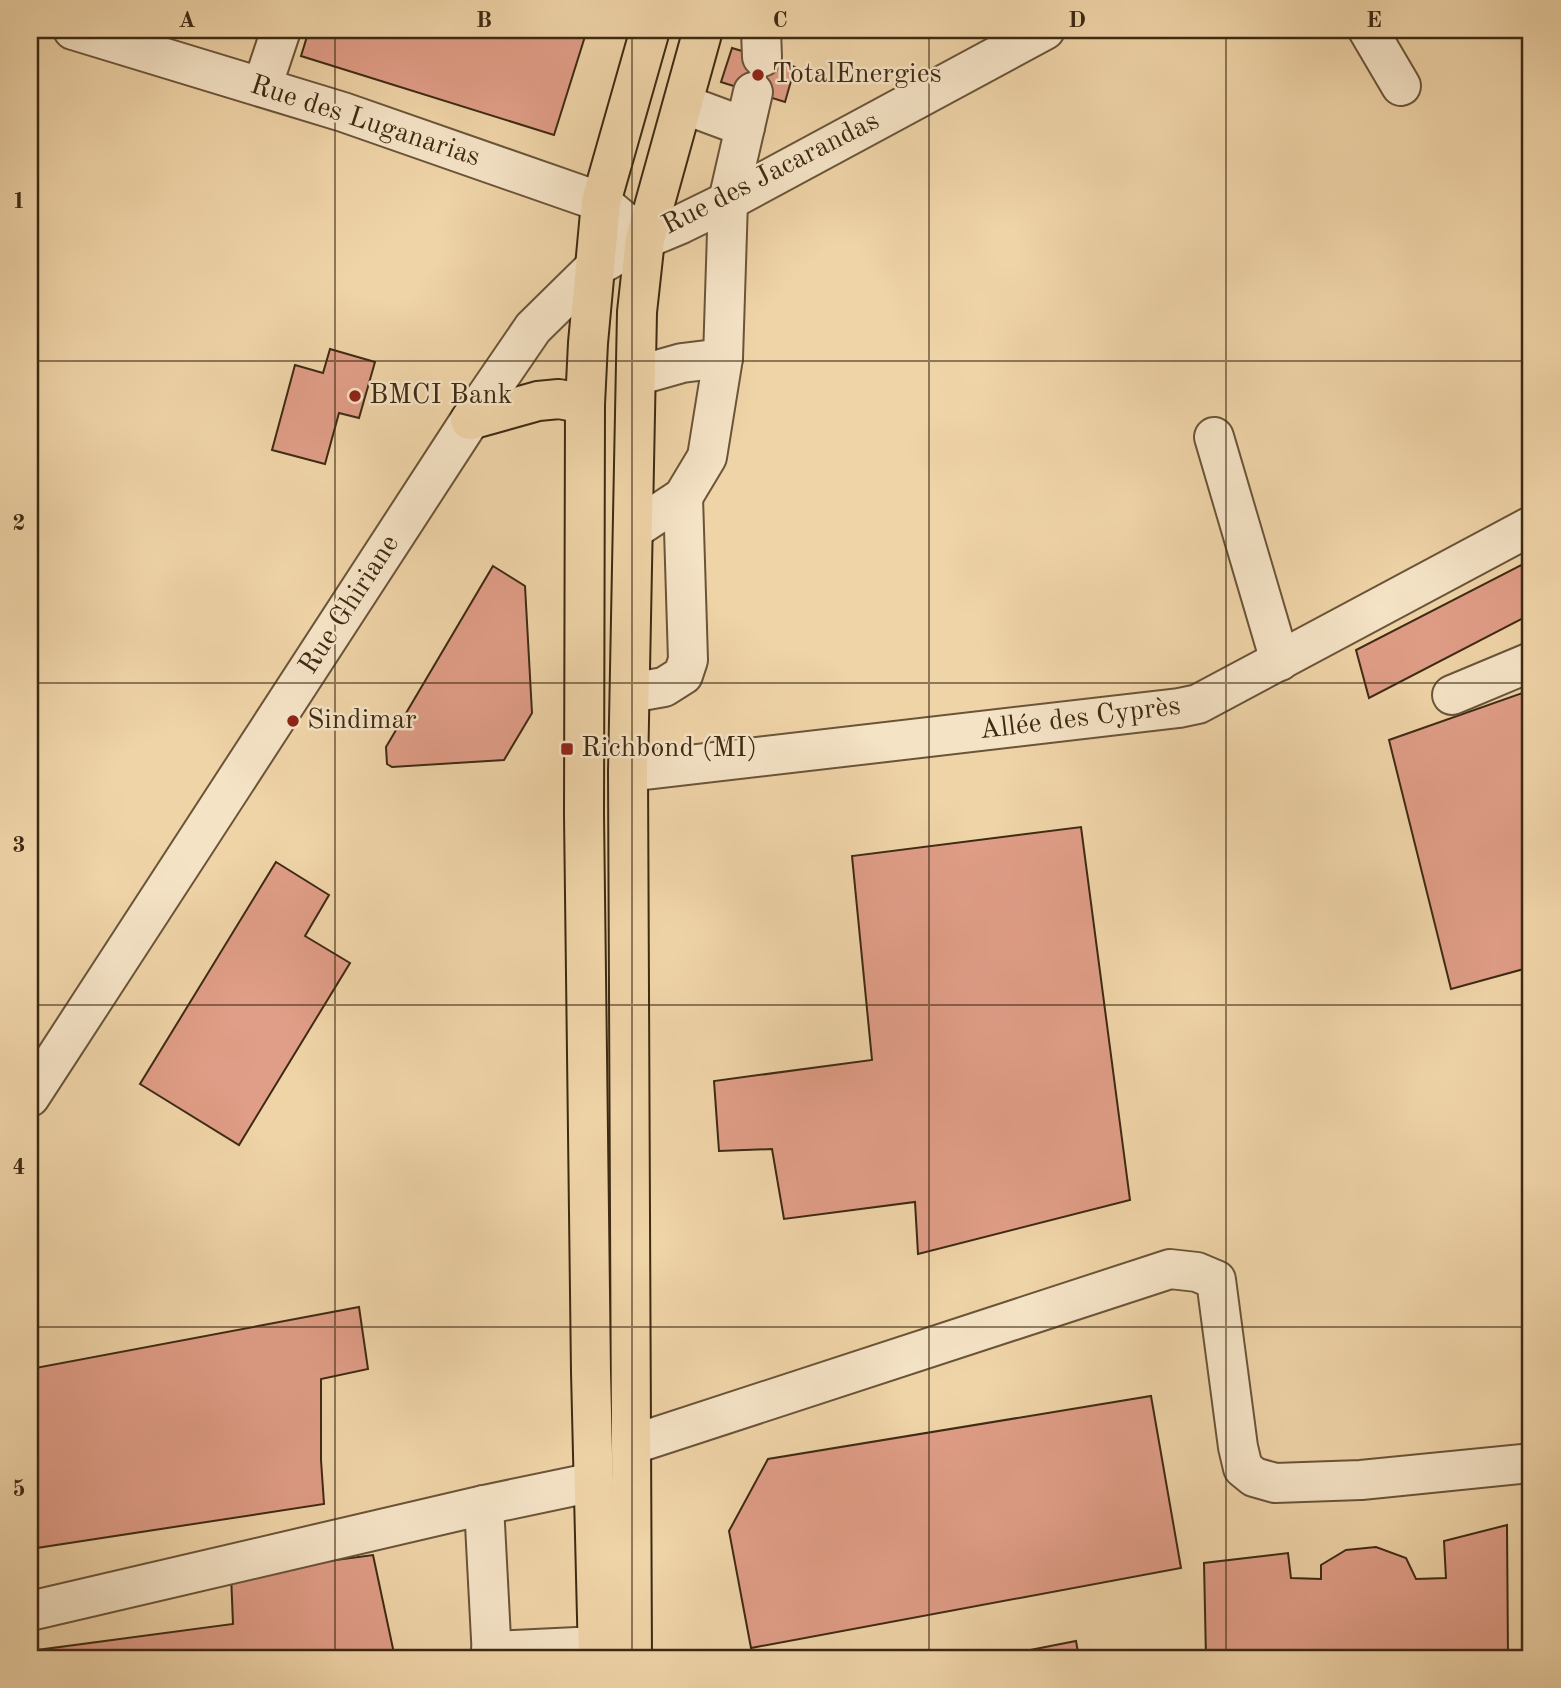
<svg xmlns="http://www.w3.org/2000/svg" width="1561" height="1688" font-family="'Old Standard TT',serif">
<rect width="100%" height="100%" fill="#efd4a8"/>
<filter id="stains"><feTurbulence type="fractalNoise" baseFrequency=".00286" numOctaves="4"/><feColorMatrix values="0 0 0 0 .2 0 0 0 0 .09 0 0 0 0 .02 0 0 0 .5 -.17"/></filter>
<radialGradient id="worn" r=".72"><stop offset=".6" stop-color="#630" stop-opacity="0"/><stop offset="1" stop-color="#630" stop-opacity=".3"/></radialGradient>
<g fill="#e09d87" stroke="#3e2a13" stroke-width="2">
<polygon points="309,30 587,30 554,135 301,56"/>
<polygon points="732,48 795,67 785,102 721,82"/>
<polygon points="330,349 375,362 359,418 339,413 325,464 272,450 295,365 323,373"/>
<polygon points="1531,560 1531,614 1369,698 1356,650"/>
<polygon points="493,566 525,586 532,713 504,760 392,767 387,764 386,747"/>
<polygon points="1531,690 1531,967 1451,989 1389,740"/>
<polygon points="1081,827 1130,1200 918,1254 915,1202 784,1219 772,1149 719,1151 714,1081 872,1060 852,856"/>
<polygon points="276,862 329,895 305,936 350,963 239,1145 140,1084"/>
<polygon points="359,1307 368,1369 321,1379 321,1460 324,1504 30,1549 30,1369"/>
<polygon points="1151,1396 1181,1568 751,1648 729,1531 768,1459"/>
<polygon points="1507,1525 1508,1658 1206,1658 1204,1563 1288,1553 1291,1578 1321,1579 1321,1565 1346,1550 1376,1547 1406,1558 1416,1579 1446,1578 1444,1541"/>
<polygon points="373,1555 395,1658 30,1658 30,1651 233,1624 231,1574"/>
<polygon points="1076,1641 1079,1658 989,1658"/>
</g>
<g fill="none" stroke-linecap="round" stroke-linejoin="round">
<defs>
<g id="minor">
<polyline points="73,30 343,112 601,202 645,239"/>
<polyline points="761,30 762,57"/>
<polyline points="1368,30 1401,86"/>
<polyline points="262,87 281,30"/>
<polyline points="683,104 745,127"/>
<polyline points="636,376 682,363 723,358"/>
<polyline points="1214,437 1280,661"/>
<polyline points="633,530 683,497 707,457 723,358 728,201 753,92"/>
<polyline points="630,693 664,687 683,675 688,660 683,497"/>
<polyline points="1452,695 1531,662"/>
<polyline points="628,772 1179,708 1198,704 1531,526"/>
<polyline points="30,1097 470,420 533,328 594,268 645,239 681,224 728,201 1045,30"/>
<polyline points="631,1445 1170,1269 1197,1272 1216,1280 1238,1447 1243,1468 1254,1477 1275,1483 1361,1480 1531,1463"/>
<polyline points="484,1505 492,1658"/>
<polyline points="30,1611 484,1505 594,1482"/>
<polyline points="491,1651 598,1646"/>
</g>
<g id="major">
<polyline points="470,420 538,401 559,399 585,404"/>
<polyline points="598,1658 591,1372 584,815 585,404 588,343 601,202 650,30"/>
<polyline points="632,1658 628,772 637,312 645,239 703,30"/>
</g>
</defs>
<use href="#minor" stroke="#6a5438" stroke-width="42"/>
<use href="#major" stroke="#3e2a13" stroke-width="42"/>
<use href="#minor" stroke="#f5e3c6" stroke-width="38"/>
<use href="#major" stroke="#efd4a8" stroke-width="38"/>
</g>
<path fill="none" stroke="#3e2a13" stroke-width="2" stroke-opacity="0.55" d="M335 30V1658M632 30V1658M929 30V1658M1226 30V1658M30 361H1531M30 683H1531M30 1005H1531M30 1327H1531"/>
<g fill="#8f2418" stroke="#f5e3c6" stroke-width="2.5">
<circle cx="758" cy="75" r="7"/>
<circle cx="355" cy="396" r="7"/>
<circle cx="293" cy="721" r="7"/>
<rect x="560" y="742" width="14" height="14" rx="3.5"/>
</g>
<g text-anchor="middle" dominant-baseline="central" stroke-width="5" stroke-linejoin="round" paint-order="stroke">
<g font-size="28" fill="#3e2a13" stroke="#f5e3c6" text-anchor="start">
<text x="772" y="75">TotalEnergies</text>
<text x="369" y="396">BMCI Bank</text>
<text x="307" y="721">Sindimar</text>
<text x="581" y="749">Richbond (MI)</text>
</g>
<g font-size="28" fill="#3e2a13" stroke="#f5e3c6">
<text transform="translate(365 122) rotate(18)">Rue des Luganarias</text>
<text transform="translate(771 174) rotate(-27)">Rue des Jacarandas</text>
<text transform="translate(350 605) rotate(-57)">Rue Ghiriane</text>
<text transform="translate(1080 719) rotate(-7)">Allée des Cyprès</text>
</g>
</g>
<rect width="1561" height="1688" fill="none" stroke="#efd4a8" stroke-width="77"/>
<rect x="38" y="38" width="1484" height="1612" fill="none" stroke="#3e2a13" stroke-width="2.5"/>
<g font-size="23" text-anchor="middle" font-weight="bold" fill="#3e2a13">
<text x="187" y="27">A</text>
<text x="484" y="27">B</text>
<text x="780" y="27">C</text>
<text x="1077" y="27">D</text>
<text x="1374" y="27">E</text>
<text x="19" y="208">1</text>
<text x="19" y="530">2</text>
<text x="19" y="852">3</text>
<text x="19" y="1174">4</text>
<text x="19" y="1496">5</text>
</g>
<rect width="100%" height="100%" filter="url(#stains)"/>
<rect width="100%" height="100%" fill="url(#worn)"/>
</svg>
